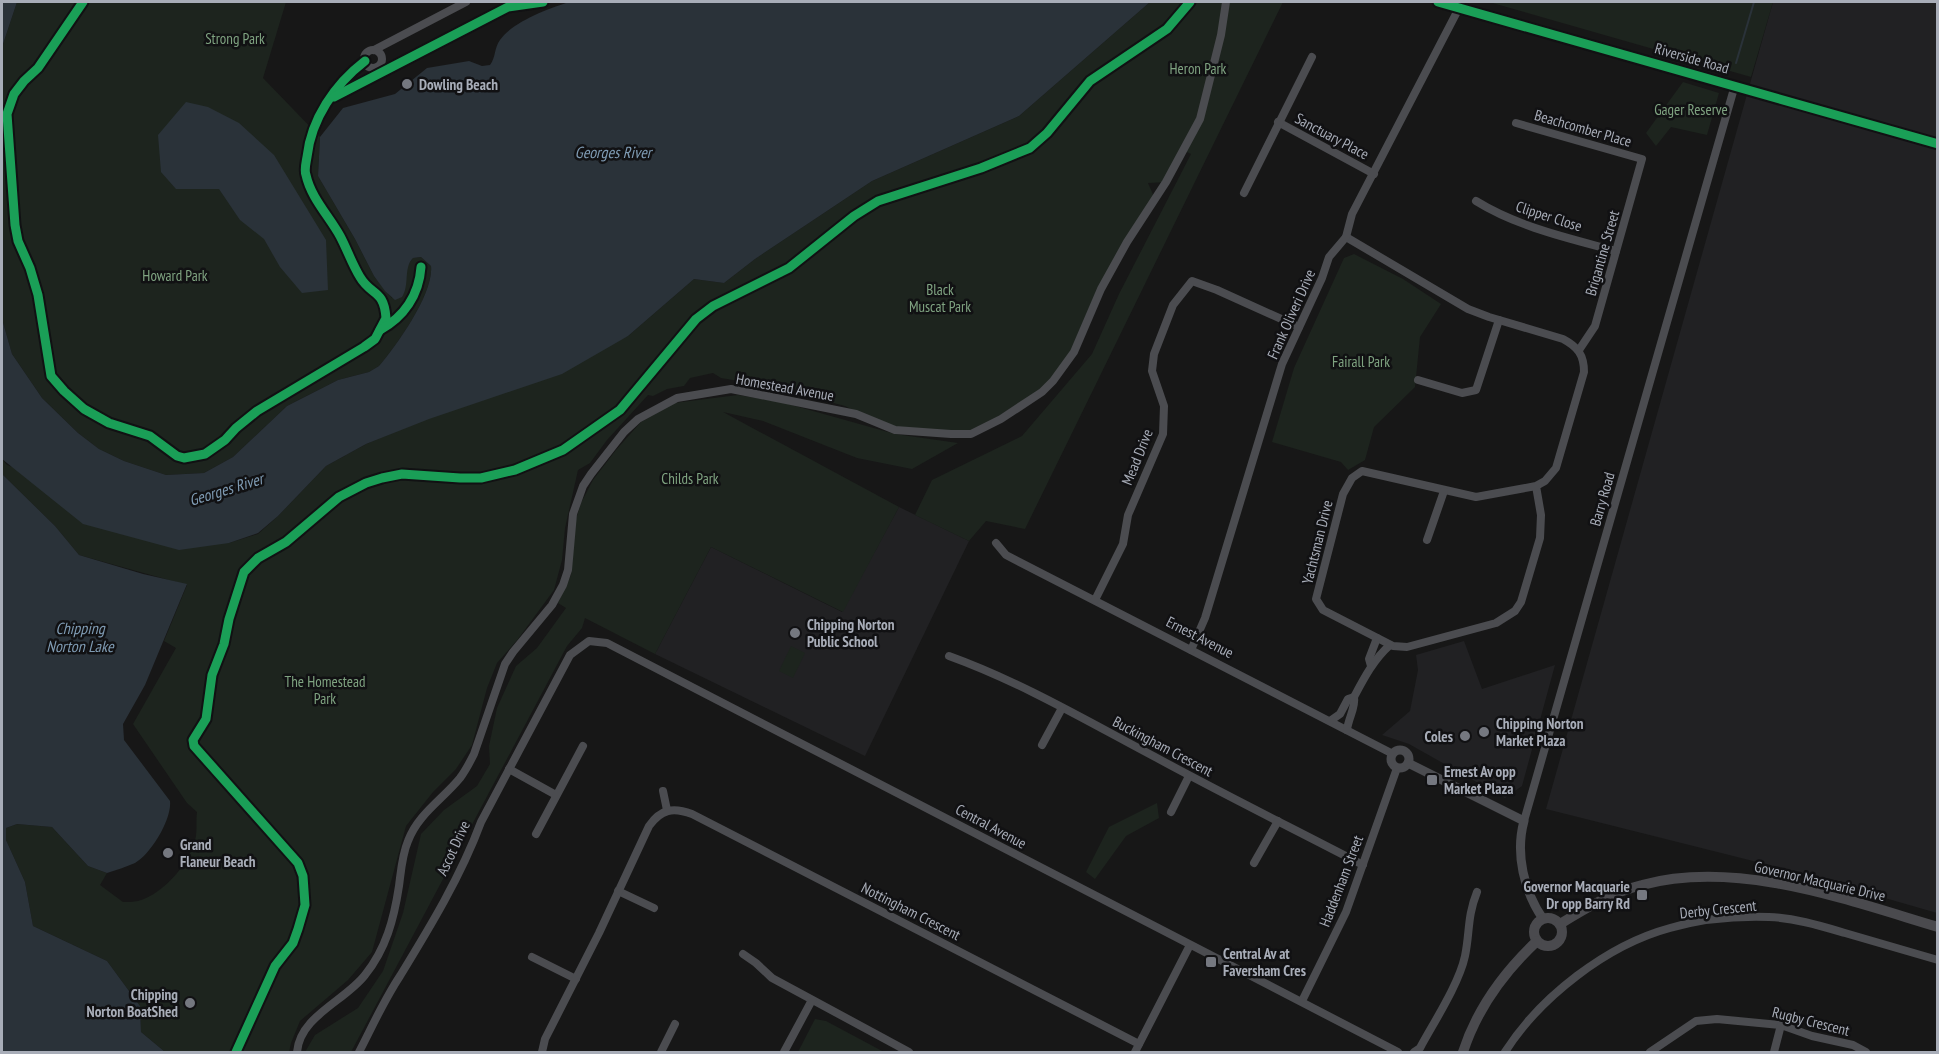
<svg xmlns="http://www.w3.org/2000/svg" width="1939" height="1054" font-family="'PT Sans Narrow',sans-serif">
<rect width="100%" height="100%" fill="#171717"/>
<g fill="#212123">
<polygon points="1773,2 1937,2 1937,913 1777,867 1546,809"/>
<polygon points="899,507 969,541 865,756 655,654 711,547 842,612"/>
<polygon points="1464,641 1482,689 1555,665 1522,786 1505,798 1409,744 1382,735 1410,711 1418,670 1416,655"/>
</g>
<g fill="#1d241e">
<path d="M17 2H286L263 78 320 137 318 176 355 239 374 276 392 298C397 289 408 263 413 258L421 257 431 266C434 293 397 345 379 366L369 372 338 380 287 406 233 457 204 473 166 475 124 461 99 449 78 433 42 398 12 354 2 319V47Z"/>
<path d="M1150 2H1283L1025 529 986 521 969 541 915 515 932 480 1022 436 1092 354 1119 294 1191 154 1183 150 1166 182 1148 183 1155 199 1127 242 1074 352 1053 381 971 434 895 430 845 406 775 387 721 378 713 373 690 378 684 386 667 389 653 396 648 395 607 440 590 463 578 470 565 528 562 560 554 590 518 639 497 663 487 688 472 745 456 769 433 792 406 826 372 952 348 980 300 1021 291 1043 289 1052H165L141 1032 140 1006 107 961 33 926 25 882 6 840V828L17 824 52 827 88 866 107 873 100 885 123 902C128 902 133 902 138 901 164 894 191 862 196 836 197 828 196 819 197 812L187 803 133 724 176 648 164 641 187 585 79 555 55 526 2 474V459L7 465 229 543 258 534 278 516 326 466 366 444 628 336 694 279 724 283 755 259 872 181 1019 116Z"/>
<polygon points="1489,2 1773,2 1751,77"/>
<polygon points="1683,82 1719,93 1707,135 1671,127 1656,146 1646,133"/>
<polygon points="1354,254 1403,279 1441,304 1420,337 1415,387 1374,427 1365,460 1348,470 1341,462 1272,442 1294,368 1344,258"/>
<polygon points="738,395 781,402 895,434 958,443 912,469 857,458 763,421 723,412 899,507 843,612 711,547 655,654 585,618 582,628 567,646 351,1052 305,1052 315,1035 358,1008 383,971 403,913 421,834 444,810 477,786 490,764 489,746 497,708 516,666 537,648 566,608 558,603 571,575 576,519 581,503 593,480 616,450 641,422 674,403"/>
<polygon points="791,646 805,653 793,678 779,671"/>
<polygon points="1157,803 1159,818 1126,836 1095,879 1086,872 1109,827"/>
<polygon points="815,1019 826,1021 884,1052 798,1052"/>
</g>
<g fill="#2a3239">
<polygon points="2,2 17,2 2,47"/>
<path d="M569 2H1150L1019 116 872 181 755 259 724 283 694 279 628 336 562 374 429 419 366 444 326 466 278 516 258 533 229 543 179 550 83 524 2 459V319L12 354 42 398 78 433 99 449 124 461 166 475 204 473 233 457 287 406 338 380 369 372 379 366C397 345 434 293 431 266L421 257 413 258C403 268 410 285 402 297L395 300 385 291 374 276 355 239 318 176 320 137 343 108 395 94 427 68 469 61 482 66 490 65C496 57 494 48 500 40 512 22 550 8 569 2Z"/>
<polygon points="186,102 208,107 239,123 274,155 326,240 328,290 302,293 280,267 264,239 240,220 219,189 176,189 161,172 158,135"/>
<path d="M2 474 55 526 79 555 143 574 187 584 145 685 123 724 124 740 170 801C172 819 151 854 135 863 126 867 116 870 107 873L88 866 52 827 17 824 6 828V840L25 882 33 926 107 961 140 1006 141 1032 165 1052H2Z"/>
</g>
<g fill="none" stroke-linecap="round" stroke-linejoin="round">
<polyline stroke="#2a3239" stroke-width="2" points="1736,63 1754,2"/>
<g stroke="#4b4c50" stroke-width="8">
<polyline points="1438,2 1938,144"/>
<polyline points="374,50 466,2"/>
<circle cx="373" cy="59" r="9"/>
<polyline points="1278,122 1374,174"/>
<polyline points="1516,123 1642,159 1595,326 1579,350"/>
<polyline points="1244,193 1312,57"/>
<path d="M1476 201C1518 227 1568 238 1616 251"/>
<path d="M1346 237 1468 309 1489 317 1563 339C1578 347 1584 355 1584 372L1556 468 1545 481 1536 486 1541 515 1540 538 1521 602 1515 611 1496 623 1407 647 1393 646 1323 610 1316 599 1343 494 1352 478 1362 471 1476 497 1536 486"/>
<polyline points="1418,380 1462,393 1476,390 1499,320"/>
<polyline points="1427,540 1444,491"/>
<polyline points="996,543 1006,555 1393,754"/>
<polyline points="1095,600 1123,544 1128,515 1163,434 1164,406 1152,371 1154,354 1173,305 1192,281 1217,290 1299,327"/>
<polyline points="1191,650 1205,618 1282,364 1322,278 1329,257 1346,237 1352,214 1459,8"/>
<path d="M949 656C1021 682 1089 722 1157 758 1225 795 1294 829 1363 865"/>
<polyline points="1371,666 1369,659 1377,638"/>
<polyline points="1330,721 1340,714 1348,699 1354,697"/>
<path d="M1347 730C1348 719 1356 707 1354 697 1364 678 1374 659 1390 645"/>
<polyline points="1042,745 1062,708"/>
<polyline points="509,769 556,795"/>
<polyline points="663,791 667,810"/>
<polyline points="1171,812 1189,776"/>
<polyline points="1524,821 1735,85"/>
<polyline points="536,834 583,746"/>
<polyline points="1254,863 1278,821"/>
<polyline points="618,891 654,908"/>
<polyline points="743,954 756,963 772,978 909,1052"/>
<polyline points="532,957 576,979"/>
<polyline points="1302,1001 1346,912 1397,768"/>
<path d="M297 1052C300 1016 345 1001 365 975 386 949 394 919 399 886 401 871 402 855 408 841 418 814 443 799 460 778 466 770 470 762 474 754L505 664 513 652 552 605 563 585 568 570 573 514 583 486 591 474 624 432 638 419 677 398 731 389 856 414 895 430 951 434H971L1001 419 1042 392 1053 381 1074 352 1101 289 1127 242 1166 182 1200 119 1221 35 1226 2"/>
<path d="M359 1052C372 1027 384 1000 400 976 430 927 461 876 481 822L570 655 589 641 607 643 1398 1052"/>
<path d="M542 1052 545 1039 599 933 649 826C661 809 673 807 692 814L1139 1044"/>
<polyline points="661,1052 675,1024"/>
<polyline points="784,1052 812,1000"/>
<polyline points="1135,1052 1190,945"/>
<path d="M1414 1052 1420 1048C1434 1022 1459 984 1465 956 1470 932 1467 917 1477 892"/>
<path d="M1505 1052C1540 997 1607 945 1670 928 1701 919 1737 916 1769 917 1795 918 1821 926 1845 933 1876 942 1907 951 1938 960"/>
<polyline points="1650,1052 1696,1021 1717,1019 1781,1025 1812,1036 1853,1045 1866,1052"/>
<polyline points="1774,1052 1781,1025"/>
</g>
<g stroke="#4b4c50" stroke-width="9">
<circle cx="1400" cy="759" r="9"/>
<path d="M1408 763 1524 821C1515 854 1524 891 1543 919"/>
</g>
<g stroke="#4a4a4e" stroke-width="10">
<circle cx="1548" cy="932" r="14"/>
<path d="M1560 924C1586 908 1613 892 1642 885 1737 859 1847 900 1938 927"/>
<path d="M1463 1052C1477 1009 1504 972 1537 941"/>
</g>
<defs>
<g id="cycleway">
<path d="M83 2 38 68 24 81 14 94 7 114 15 225 18 241 30 268 38 295 51 376 64 391 84 409 109 423 150 436 177 456 184 458 205 454 225 440 236 428 257 411 364 347 375 339 386 318C384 289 371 296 360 277 352 264 347 249 340 236 329 216 311 198 306 175 304 170 306 163 307 157 311 119 335 84 365 61"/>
<polyline points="1438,2 1938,144"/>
<polyline points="334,97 508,7 543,2"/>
<path d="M380 330C404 317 419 295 421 267"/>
<polyline points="236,1052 275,966 293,943 298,929 305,905 303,876 298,863 194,746 193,740 206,719 212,675 224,644 229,619 244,572 258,558 286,542 339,497 366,483 382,478 402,474 460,478 481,478 515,470 563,450 620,410 696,319 713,306 789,268 854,216 878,201 981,168 1030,148 1047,133 1090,81 1167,29 1190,2"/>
</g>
</defs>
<use href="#cycleway" stroke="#111113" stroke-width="13"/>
<use href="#cycleway" stroke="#1a9f57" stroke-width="9"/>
</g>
<g fill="#757880" stroke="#111113" stroke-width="2">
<circle cx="407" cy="84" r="6"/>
<circle cx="795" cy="633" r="6"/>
<circle cx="1484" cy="732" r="6"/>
<circle cx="1465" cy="736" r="6"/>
<rect x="1426" y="774" width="12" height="12" rx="3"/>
<circle cx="168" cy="853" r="6"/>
<rect x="1636" y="889" width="12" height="12" rx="3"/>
<rect x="1205" y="956" width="12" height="12" rx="3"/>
<circle cx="190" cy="1003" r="6"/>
</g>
<g text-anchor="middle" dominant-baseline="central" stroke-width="5" stroke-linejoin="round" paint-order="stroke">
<g font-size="15" fill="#7fa381" stroke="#111113">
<text x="235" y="38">Strong Park</text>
<text x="1198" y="68">Heron Park</text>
<text x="1691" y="109">Gager Reserve</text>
<text x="175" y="275">Howard Park</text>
<text x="940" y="289">Black<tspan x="940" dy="17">Muscat Park</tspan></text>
<text x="1361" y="361">Fairall Park</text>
<text x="690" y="478">Childs Park</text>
<text x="325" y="681">The Homestead<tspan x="325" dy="17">Park</tspan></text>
</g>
<g font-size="15" fill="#a8adb8" stroke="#111113">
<text transform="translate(1692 58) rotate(16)">Riverside Road</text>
<text transform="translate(1583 128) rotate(16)">Beachcomber Place</text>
<text transform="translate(1332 136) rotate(28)">Sanctuary Place</text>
<text transform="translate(1549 216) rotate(18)">Clipper Close</text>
<text transform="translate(1602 253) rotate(-74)">Brigantine Street</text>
<text transform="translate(1291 314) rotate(-66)">Frank Oliveri Drive</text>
<text transform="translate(785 387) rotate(10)">Homestead Avenue</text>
<text transform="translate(1137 457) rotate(-68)">Mead Drive</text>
<text transform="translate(1602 499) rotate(-74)">Barry Road</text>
<text transform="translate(1317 542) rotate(-76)">Yachtsman Drive</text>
<text transform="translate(1200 637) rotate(27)">Ernest Avenue</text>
<text transform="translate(1163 746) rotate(28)">Buckingham Crescent</text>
<text transform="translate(991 826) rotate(28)">Central Avenue</text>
<text transform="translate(453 848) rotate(-65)">Ascot Drive</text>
<text transform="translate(1341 881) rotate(-69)">Haddenham Street</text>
<text transform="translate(1820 881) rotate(13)">Governor Macquarie Drive</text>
<text transform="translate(1718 909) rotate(-6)">Derby Crescent</text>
<text transform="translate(911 911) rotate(27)">Nottingham Crescent</text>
<text transform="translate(1811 1021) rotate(14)">Rugby Crescent</text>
</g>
<g font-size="15" font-weight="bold" fill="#a8adb8" stroke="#111113" text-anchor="start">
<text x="419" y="84">Dowling Beach</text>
<text x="807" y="624">Chipping Norton<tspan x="807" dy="17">Public School</tspan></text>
<text x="1496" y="723">Chipping Norton<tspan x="1496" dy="17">Market Plaza</tspan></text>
<text x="1453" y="736" text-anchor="end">Coles</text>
<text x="1444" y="771">Ernest Av opp<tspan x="1444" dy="17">Market Plaza</tspan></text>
<text x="180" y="844">Grand<tspan x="180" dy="17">Flaneur Beach</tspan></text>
<text x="1630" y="886" text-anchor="end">Governor Macquarie<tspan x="1630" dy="17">Dr opp Barry Rd</tspan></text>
<text x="1223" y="953">Central Av at<tspan x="1223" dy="17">Faversham Cres</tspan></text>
<text x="178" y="994" text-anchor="end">Chipping<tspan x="178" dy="17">Norton BoatShed</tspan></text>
</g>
<g font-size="16" font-style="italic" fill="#7f9bb3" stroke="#111113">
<text x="613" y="152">Georges River</text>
<text transform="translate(226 489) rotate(-17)">Georges River</text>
<text x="80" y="628">Chipping<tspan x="80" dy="18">Norton Lake</tspan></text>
</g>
</g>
<rect width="1939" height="1054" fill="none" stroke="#a8adb8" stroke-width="6"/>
</svg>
